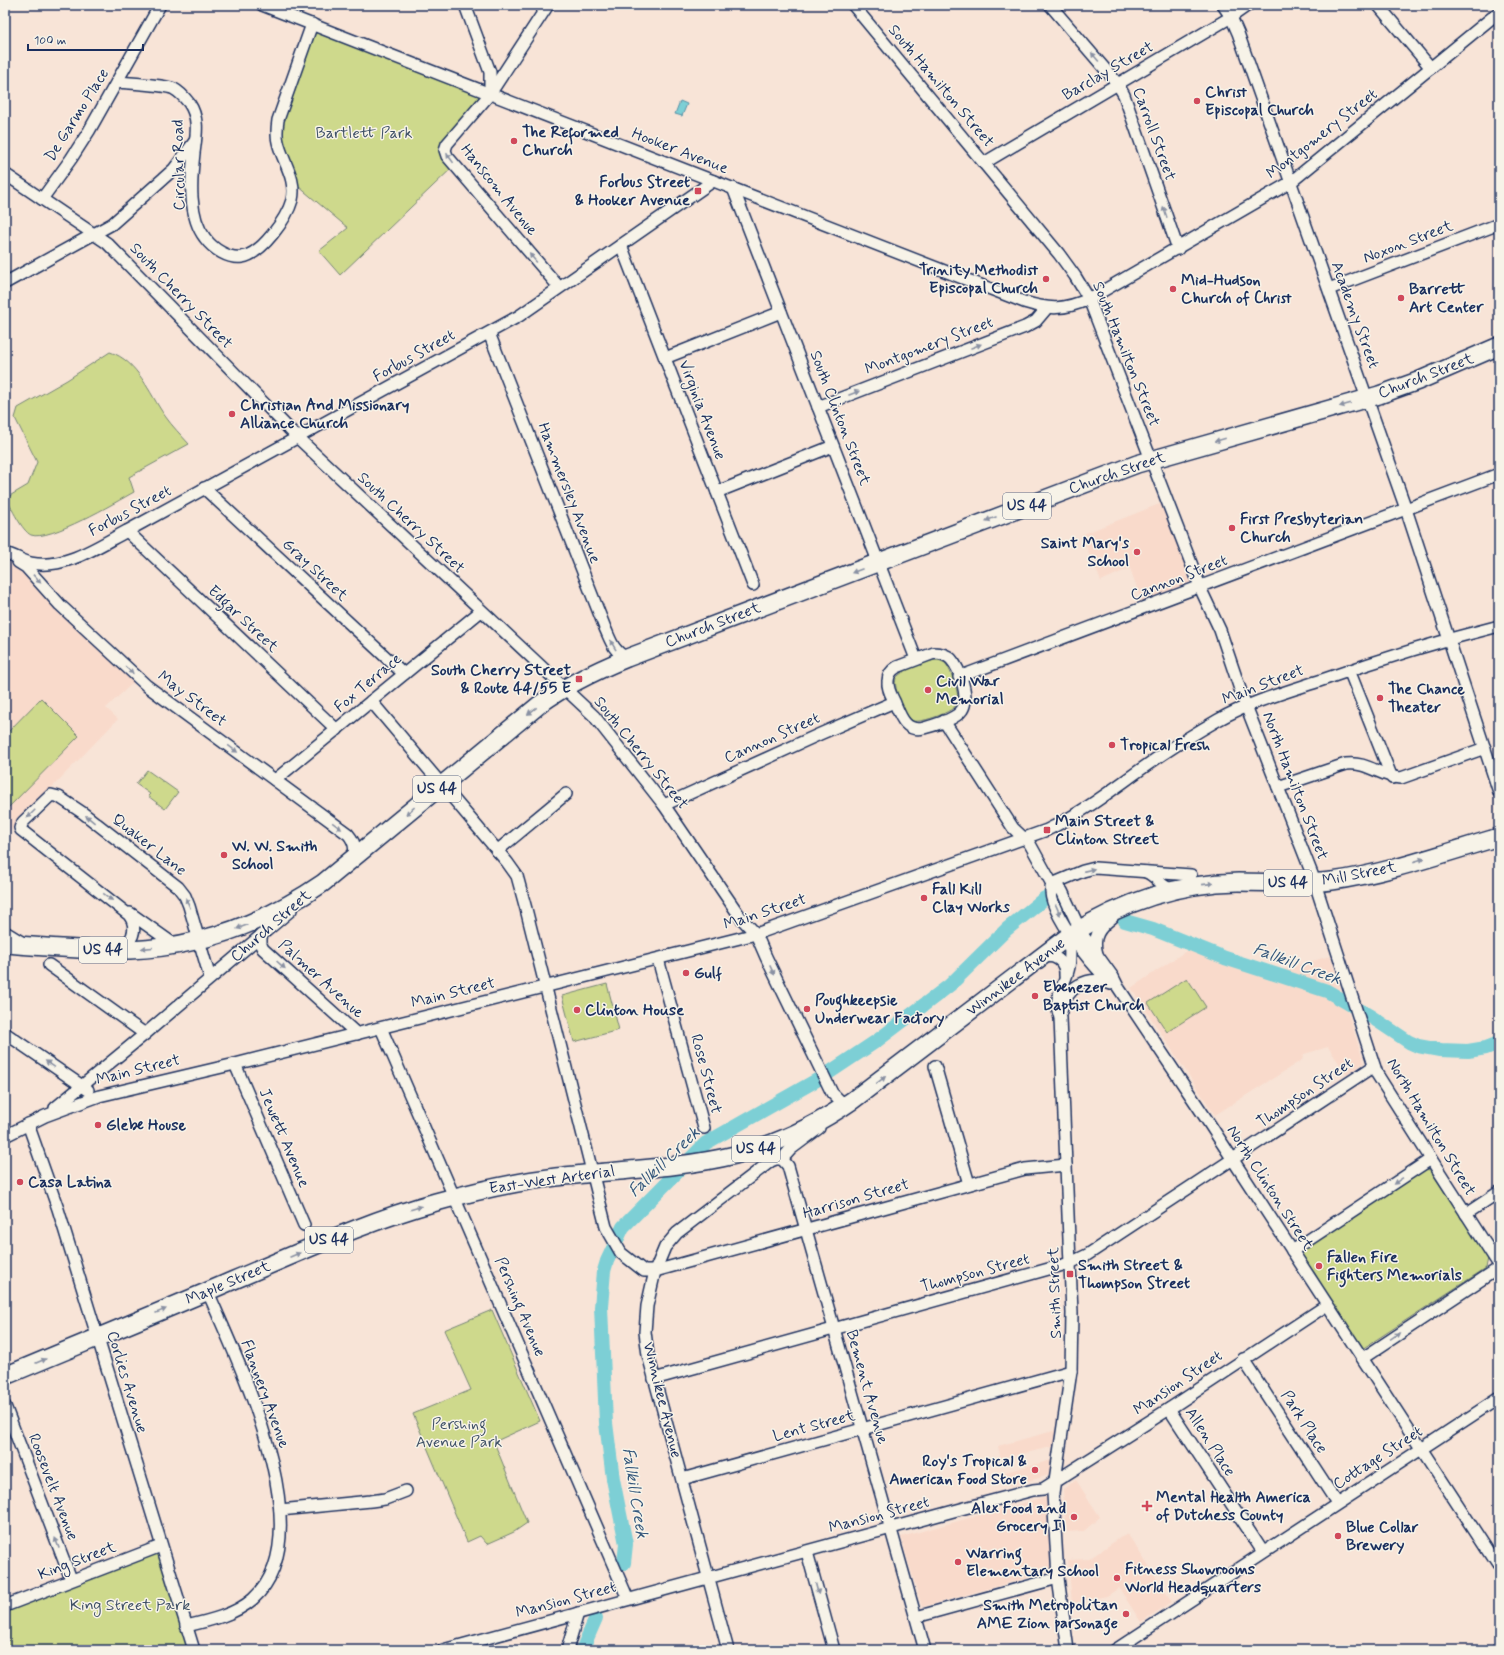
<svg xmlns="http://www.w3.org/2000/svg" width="1504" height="1655" font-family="Mynerve,sans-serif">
<rect width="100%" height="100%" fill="#f8e4d7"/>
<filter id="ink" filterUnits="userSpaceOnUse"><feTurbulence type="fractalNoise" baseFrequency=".025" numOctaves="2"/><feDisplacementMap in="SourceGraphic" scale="8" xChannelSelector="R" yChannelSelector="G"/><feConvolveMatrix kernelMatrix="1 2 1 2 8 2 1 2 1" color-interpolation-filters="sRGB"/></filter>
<g filter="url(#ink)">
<g fill="#f9dacb">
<polygon points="1167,501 1200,587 1144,608 1130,568 1101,581 1081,535"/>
<polygon points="5,553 138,678 106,708 118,719 5,836"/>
<polygon points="1189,949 1273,976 1278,971 1330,956 1364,1063 1347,1075 1328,1047 1304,1054 1302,1060 1215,1115 1131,988"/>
<polygon points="1057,1430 1055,1446 1001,1459 998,1446"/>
<polygon points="1052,1460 1050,1475 1009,1486 1005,1472"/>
<polygon points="1076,1480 1100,1517 1084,1531 1066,1532 1063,1489"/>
<polygon points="1048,1496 1052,1571 922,1607 901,1537"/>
<polygon points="1127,1533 1172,1602 1141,1622 1119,1588 1107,1596 1072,1603 1068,1560 1089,1559"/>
</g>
<g fill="#ced98c" stroke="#748475">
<polygon points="312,24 490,94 447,144 455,165 340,275 319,251 348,228 292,181 278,120"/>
<path d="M110 352C138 361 149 393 165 416 172 426 181 435 189 444L129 477 134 492C116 502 49 542 31 535 22 531 11 507 6 498L28 485 37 462 15 418 18 408 67 380Z"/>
<path d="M938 660C941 661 944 662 946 664 951 670 960 696 958 703 954 712 922 723 913 721 904 716 893 688 896 678 902 670 928 660 938 660Z"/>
<polygon points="41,698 79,736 5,811 5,735"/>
<polygon points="147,770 178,792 165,809 148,796 150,794 136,784"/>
<polygon points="1187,978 1206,1007 1167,1032 1148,1003"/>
<polygon points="607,984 619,1030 574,1042 562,996"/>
<polygon points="1424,1169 1430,1170 1488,1258 1486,1268 1362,1349 1331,1301 1314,1272 1302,1256 1304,1248"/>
<polygon points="492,1310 540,1421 494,1442 527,1523 514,1532 487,1544 480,1536 467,1542 413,1414 471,1390 444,1330"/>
<polygon points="161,1546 194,1650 5,1650 5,1606"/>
</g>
<polygon fill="#7dcfd5" stroke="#568fa5" points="680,101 687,104 682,116 675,114"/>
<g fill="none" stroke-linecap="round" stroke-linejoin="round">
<g stroke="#7dcfd5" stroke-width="14">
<polyline points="1125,921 1153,929 1225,958 1327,991 1370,1016 1409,1042 1418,1046 1440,1050 1468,1051 1486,1048 1499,1043"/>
<polyline points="624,1563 626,1544 613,1479 606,1423 601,1307 604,1271 607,1261 623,1227 706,1143 824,1076 878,1040 950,985 1007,929 1045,898"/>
<polyline points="582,1650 596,1618"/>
</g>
<defs>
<g id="minor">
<path d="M262 5 1024 302C1050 310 1064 310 1089 299L1291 182 1499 12"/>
<polyline points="465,5 490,72 490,94"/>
<polyline points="548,5 490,94 447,144 445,150 447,156 559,287"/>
<polyline points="853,5 1059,254 1075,276 1089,299 1203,594 1220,630 1243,698 1312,874 1377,1074 1431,1159 1499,1265"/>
<polyline points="1050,5 1117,83 1124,95 1178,249"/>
<polyline points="1223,5 1231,17 1238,33 1406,509 1499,792"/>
<polyline points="1378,5 1431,68"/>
<path d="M117 82C127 83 167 85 174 89 180 92 185 98 189 103 200 119 196 136 194 153 191 180 188 216 205 238 213 249 228 259 242 257 262 254 287 218 292 200 297 178 282 161 278 142 276 135 277 127 278 120L312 24"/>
<polyline points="984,163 1231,17 1248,5"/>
<polyline points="5,174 107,243 298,438 594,716 664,805 741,918 756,934 766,957 832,1093 840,1101 850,1103"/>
<polyline points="733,188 916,659"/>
<polyline points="42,199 71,159 89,131 160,5"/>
<polyline points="621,245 753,585"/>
<polyline points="5,283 112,224 174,169 195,141"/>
<polyline points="1329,289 1499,224"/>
<path d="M489 333 605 628C611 641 613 651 627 658"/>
<polyline points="665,358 781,312"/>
<polyline points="818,407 1025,327 1036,321 1047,308"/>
<polyline points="204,488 404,674"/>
<polyline points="717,492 833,446"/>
<polyline points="127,531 337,730"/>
<path d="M5 553C14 555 22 561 31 563 65 570 98 546 127 531L519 316 713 181"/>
<path d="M18 562 26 567 60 605 147 686 348 834C355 842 357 850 352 859"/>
<path d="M934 653C940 653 946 654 951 659 960 669 970 698 962 710 955 720 935 725 924 728 905 733 900 715 894 701 891 695 887 688 888 681 888 675 892 670 897 667Z"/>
<polyline points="1349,670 1392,778"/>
<polyline points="959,677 1499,474"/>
<polyline points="371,701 507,862 517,876 526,909 606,1227 621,1253 644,1271 655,1271 1025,1169 1066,1165"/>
<polyline points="944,721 1013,828 1030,844 1052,884 1062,891 1082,934 1113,977 1118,987 1207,1120 1499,1568"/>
<polyline points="275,780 481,611"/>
<path d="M1278 787 1346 764C1367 761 1381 777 1401 778L1485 748"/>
<polyline points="664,805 820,734 894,702"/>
<polyline points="497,851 566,794"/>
<path d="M1146 872C1158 877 1162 889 1175 889"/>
<polyline points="1052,884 1083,871 1095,868 1191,875"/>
<path d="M1052 884C1043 906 1090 963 1106 978"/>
<polyline points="130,913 175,945"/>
<polyline points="5,932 23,943"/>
<polyline points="261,935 261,945 263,949 357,1034"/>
<path d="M117 950C132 945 139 928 129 915L21 830 20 828 23 822 51 795 59 797 83 813 178 887 185 896 189 906 210 978"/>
<path d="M1097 954C1092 937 1099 928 1112 918"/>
<path d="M1042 957C1055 954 1066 961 1065 976"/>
<polyline points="658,959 704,1128"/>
<polyline points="49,965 145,1034"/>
<path d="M1061 1012C1066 987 1088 974 1111 984"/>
<polyline points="381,1028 628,1599"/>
<polyline points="5,1033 88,1090"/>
<polyline points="235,1064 304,1225"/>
<polyline points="935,1066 969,1184"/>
<polyline points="55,1108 145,1034 291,910"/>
<polyline points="28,1124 58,1209 194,1650"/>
<path d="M5 1136 45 1116 99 1096 235 1064 756 934 1047 830C1089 810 1124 780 1163 754 1181 742 1199 731 1218 720 1250 702 1286 692 1322 680 1381 659 1439 641 1499 626"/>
<polyline points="782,1159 788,1166 925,1650"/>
<polyline points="782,1159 791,1149 819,1128"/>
<polyline points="1466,1214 1499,1192"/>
<polyline points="1292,1251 1431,1159"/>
<polyline points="1363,1358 1499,1268"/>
<polyline points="1243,1359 1337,1503"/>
<polyline points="654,1379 1070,1263 1087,1255 1374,1066"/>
<polyline points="5,1406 71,1579"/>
<polyline points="1169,1409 1263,1552"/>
<polyline points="682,1479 1071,1371"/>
<polyline points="280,1510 371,1501 385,1499 406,1491"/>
<polyline points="807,1552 834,1650"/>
<polyline points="5,1606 161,1546"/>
<polyline points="916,1617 1058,1578"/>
<path d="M186 1626C208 1621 235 1615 253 1599 324 1536 238 1362 208 1292"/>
<polyline points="443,1650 961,1509 1033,1490 1043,1489 1169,1409 1327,1305"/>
<polyline points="567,1650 578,1613"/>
<polyline points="728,1650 648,1355 645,1332 647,1306 655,1271 665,1247 677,1233 771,1161 776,1159 782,1159"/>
<path d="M1068 1650 1058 1578 1053 1494 1071 1371 1072 1313 1060 1018C1052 996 1065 987 1069 967 1071 956 1069 945 1070 935"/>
<polyline points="1115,1650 1499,1398"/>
</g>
<g id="highway">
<path d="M5 944C46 947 88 951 130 950 200 947 265 923 323 883L539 705C566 685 595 671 627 658L1137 464 1379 395 1418 381 1499 346"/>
<path d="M5 1376C81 1344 158 1313 234 1280 301 1252 367 1221 436 1202 476 1191 515 1182 556 1177 615 1170 677 1169 735 1155 778 1144 817 1125 853 1100L1070 935C1121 903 1178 883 1238 882 1270 882 1301 885 1332 881 1389 873 1444 853 1499 837"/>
</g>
</defs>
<use href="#minor" stroke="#1b2f5e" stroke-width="14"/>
<use href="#highway" stroke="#1b2f5e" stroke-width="20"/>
<use href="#minor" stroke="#f7f3e8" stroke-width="11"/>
<use href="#highway" stroke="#f7f3e8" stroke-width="17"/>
</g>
<defs><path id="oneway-solid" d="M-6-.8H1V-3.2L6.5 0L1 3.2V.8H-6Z"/></defs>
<g fill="#8991a3">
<use href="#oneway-solid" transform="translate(1095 57) rotate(-130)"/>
<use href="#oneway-solid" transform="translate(450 158) rotate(-126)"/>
<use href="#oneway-solid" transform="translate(1165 212) rotate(-109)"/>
<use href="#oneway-solid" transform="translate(533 258) rotate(-130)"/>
<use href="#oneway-solid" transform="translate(976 346) rotate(-21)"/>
<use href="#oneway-solid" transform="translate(854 393) rotate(-21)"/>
<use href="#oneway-solid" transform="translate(1345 405) rotate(164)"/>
<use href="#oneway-solid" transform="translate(1220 440) rotate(164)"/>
<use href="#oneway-solid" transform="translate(991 519) rotate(159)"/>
<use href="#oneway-solid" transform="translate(857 571) rotate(159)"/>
<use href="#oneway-solid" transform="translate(37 579) rotate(47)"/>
<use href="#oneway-solid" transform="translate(613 645) rotate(-120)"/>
<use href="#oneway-solid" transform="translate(129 670) rotate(42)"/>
<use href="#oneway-solid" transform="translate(532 711) rotate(142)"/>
<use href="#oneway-solid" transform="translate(233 749) rotate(36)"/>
<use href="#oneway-solid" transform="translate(410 811) rotate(140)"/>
<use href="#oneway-solid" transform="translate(31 814) rotate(135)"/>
<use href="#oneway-solid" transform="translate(90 819) rotate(-141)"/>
<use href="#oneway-solid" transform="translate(337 826) rotate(36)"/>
<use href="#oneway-solid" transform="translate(1419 860) rotate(-16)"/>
<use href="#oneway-solid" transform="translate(1089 870) rotate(-13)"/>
<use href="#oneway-solid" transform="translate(1208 884) rotate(-6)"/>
<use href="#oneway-solid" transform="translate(108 897) rotate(37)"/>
<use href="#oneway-solid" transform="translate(188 903) rotate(-113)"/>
<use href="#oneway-solid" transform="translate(1058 910) rotate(66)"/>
<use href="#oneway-solid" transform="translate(242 927) rotate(159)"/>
<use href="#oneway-solid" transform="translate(147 948) rotate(175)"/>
<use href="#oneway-solid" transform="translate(281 965) rotate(42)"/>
<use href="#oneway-solid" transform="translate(772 970) rotate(64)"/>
<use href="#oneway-solid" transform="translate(50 1064) rotate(-145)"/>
<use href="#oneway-solid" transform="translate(881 1080) rotate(-37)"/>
<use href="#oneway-solid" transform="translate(1398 1181) rotate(146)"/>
<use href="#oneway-solid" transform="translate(416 1208) rotate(-17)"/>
<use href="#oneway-solid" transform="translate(295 1255) rotate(-23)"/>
<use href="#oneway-solid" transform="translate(161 1311) rotate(-22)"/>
<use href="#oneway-solid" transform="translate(1395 1336) rotate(-34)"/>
<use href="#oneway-solid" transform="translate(41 1361) rotate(-23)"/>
<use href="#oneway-solid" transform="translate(57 1543) rotate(-111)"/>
<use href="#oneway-solid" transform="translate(817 1589) rotate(75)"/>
</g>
</g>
<g fill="#d1495b" stroke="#f7f3e8" stroke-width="1.5">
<circle cx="1197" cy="101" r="4"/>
<circle cx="514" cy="141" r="4"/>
<rect x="694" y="187" width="8" height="8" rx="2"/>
<circle cx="1046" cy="279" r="4"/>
<circle cx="1173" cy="289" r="4"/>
<circle cx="1401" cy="298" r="4"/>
<circle cx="232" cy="414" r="4"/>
<circle cx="1232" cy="528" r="4"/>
<circle cx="1137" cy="552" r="4"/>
<rect x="575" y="675" width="8" height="8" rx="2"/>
<circle cx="928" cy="690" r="4"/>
<circle cx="1380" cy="698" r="4"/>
<circle cx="1112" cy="745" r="4"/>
<rect x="1043" y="826" width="8" height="8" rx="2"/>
<circle cx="224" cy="855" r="4"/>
<circle cx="924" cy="898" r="4"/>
<circle cx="686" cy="973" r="4"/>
<circle cx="1035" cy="996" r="4"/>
<circle cx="807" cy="1009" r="4"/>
<circle cx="577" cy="1010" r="4"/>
<circle cx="98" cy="1125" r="4"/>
<circle cx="20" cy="1182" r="4"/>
<circle cx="1319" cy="1266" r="4"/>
<rect x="1066" y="1270" width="8" height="8" rx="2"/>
<circle cx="1035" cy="1470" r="4"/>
<path d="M1145 1500h4v4h4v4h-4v4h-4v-4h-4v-4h4z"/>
<circle cx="1074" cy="1517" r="4"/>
<circle cx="1338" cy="1536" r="4"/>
<circle cx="958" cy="1562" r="4"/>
<circle cx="1117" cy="1578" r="4"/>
<circle cx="1126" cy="1614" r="4"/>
</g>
<g text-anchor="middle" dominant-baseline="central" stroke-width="3" stroke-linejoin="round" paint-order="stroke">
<g fill="#f7f3e8" stroke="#5d6a87" stroke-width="1">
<rect x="1003" y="493" width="48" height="26" rx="3"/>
<rect x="413" y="776" width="48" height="26" rx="3"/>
<rect x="1264" y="870" width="48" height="26" rx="3"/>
<rect x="79" y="937" width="48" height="26" rx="3"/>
<rect x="732" y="1136" width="48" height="26" rx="3"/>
<rect x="305" y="1227" width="48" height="26" rx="3"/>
</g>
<g font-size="15" font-weight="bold" fill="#1b2f5e">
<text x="1027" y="506">US 44</text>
<text x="437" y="789">US 44</text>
<text x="1288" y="883">US 44</text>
<text x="103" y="950">US 44</text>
<text x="756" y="1149">US 44</text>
<text x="329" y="1240">US 44</text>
</g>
<g font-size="16" fill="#1b2f5e" stroke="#f7f3e8">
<text transform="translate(1108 71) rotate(-30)">Barclay Street</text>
<text transform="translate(941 86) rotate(50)">South Hamilton Street</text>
<text transform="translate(77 115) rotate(-58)">De Garmo Place</text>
<text transform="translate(1154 134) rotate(70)">Carroll Street</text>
<text transform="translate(1322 134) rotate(-38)">Montgomery Street</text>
<text transform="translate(680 151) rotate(21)">Hooker Avenue</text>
<text transform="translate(179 165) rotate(-91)">Circular Road</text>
<text transform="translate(499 190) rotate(51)">Hanscom Avenue</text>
<text transform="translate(1408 242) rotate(-21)">Noxon Street</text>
<text transform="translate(181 296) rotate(46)">South Cherry Street</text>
<text transform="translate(1355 315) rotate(70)">Academy Street</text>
<text transform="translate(929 346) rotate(-21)">Montgomery Street</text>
<text transform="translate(1126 354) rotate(68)">South Hamilton Street</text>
<text transform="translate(414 356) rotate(-29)">Forbus Street</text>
<text transform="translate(1426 376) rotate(-21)">Church Street</text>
<text transform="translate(702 410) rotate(69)">Virginia Avenue</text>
<text transform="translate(840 418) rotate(69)">South Clinton Street</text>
<text transform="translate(1117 473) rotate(-19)">Church Street</text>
<text transform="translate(569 493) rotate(69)">Hammersley Avenue</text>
<text transform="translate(130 511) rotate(-28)">Forbus Street</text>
<text transform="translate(411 523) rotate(43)">South Cherry Street</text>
<text transform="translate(315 570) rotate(43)">Gray Street</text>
<text transform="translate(1179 578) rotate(-21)">Cannon Street</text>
<text transform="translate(243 619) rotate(43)">Edgar Street</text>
<text transform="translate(713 625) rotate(-21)">Church Street</text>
<text transform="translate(368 683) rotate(-40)">Fox Terrace</text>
<text transform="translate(1263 685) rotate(-21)">Main Street</text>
<text transform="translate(192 699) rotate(37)">May Street</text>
<text transform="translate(772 738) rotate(-24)">Cannon Street</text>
<text transform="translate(641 753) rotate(51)">South Cherry Street</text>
<text transform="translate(1295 786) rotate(69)">North Hamilton Street</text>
<text transform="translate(149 845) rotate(38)">Quaker Lane</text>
<text transform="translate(1359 874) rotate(-11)">Mill Street</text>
<text transform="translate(765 912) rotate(-18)">Main Street</text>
<text transform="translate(271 926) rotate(-41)">Church Street</text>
<text transform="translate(1016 977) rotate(-37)">Winnikee Avenue</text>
<text transform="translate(321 979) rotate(42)">Palmer Avenue</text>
<text transform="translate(453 993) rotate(-14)">Main Street</text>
<text transform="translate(138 1070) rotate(-14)">Main Street</text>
<text transform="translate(706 1074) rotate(75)">Rose Street</text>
<text transform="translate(1305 1093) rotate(-34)">Thompson Street</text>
<text transform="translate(1431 1127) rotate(59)">North Hamilton Street</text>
<text transform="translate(284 1138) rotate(67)">Jewett Avenue</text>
<text transform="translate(552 1180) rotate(-8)">East-West Arterial</text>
<text transform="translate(1270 1188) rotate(57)">North Clinton Street</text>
<text transform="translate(856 1199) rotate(-16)">Harrison Street</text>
<text transform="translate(975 1273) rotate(-15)">Thompson Street</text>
<text transform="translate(228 1283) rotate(-23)">Maple Street</text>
<text transform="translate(1055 1293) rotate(-92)">Smith Street</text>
<text transform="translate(520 1307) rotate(67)">Pershing Avenue</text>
<text transform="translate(127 1382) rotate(73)">Corlies Avenue</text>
<text transform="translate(1178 1383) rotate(-34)">Mansion Street</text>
<text transform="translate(867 1387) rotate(74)">Bement Avenue</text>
<text transform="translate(265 1394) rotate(70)">Flannery Avenue</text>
<text transform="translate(662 1400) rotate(76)">Winnikee Avenue</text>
<text transform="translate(1304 1422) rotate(57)">Park Place</text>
<text transform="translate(814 1426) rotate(-15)">Lent Street</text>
<text transform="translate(1210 1442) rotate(57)">Allen Place</text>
<text transform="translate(1378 1458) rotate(-33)">Cottage Street</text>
<text transform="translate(53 1487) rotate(69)">Roosevelt Avenue</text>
<text transform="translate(879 1515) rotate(-15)">Mansion Street</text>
<text transform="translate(77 1561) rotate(-21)">King Street</text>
<text transform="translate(566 1600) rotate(-15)">Mansion Street</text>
</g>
<g font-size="16" font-weight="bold" fill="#1b2f5e" stroke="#f7f3e8" text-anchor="start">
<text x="1205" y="92">Christ<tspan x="1205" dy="18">Episcopal Church</tspan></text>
<text x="522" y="132">The Reformed<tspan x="522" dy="18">Church</tspan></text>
<text x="690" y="182" text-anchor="end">Forbus Street<tspan x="690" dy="18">&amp; Hooker Avenue</tspan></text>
<text x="1038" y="270" text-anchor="end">Trinity Methodist<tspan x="1038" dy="18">Episcopal Church</tspan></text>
<text x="1181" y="280">Mid-Hudson<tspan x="1181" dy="18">Church of Christ</tspan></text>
<text x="1409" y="289">Barrett<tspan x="1409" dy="18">Art Center</tspan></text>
<text x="240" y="405">Christian And Missionary<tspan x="240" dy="18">Alliance Church</tspan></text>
<text x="1240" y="519">First Presbyterian<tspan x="1240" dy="18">Church</tspan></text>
<text x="1129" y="543" text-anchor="end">Saint Mary's<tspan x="1129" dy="18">School</tspan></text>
<text x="571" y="670" text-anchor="end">South Cherry Street<tspan x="571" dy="18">&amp; Route 44/55 E</tspan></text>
<text x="936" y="681">Civil War<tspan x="936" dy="18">Memorial</tspan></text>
<text x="1388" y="689">The Chance<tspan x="1388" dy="18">Theater</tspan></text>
<text x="1120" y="745">Tropical Fresh</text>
<text x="1055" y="821">Main Street &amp;<tspan x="1055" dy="18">Clinton Street</tspan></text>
<text x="232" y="846">W. W. Smith<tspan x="232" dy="18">School</tspan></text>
<text x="932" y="889">Fall Kill<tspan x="932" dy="18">Clay Works</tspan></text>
<text x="694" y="973">Gulf</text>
<text x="1043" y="987">Ebenezer<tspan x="1043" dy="18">Baptist Church</tspan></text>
<text x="815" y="1000">Poughkeepsie<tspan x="815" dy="18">Underwear Factory</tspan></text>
<text x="585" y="1010">Clinton House</text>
<text x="106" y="1125">Glebe House</text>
<text x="28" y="1182">Casa Latina</text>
<text x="1327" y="1257">Fallen Fire<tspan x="1327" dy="18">Fighters Memorials</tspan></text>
<text x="1078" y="1265">Smith Street &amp;<tspan x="1078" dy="18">Thompson Street</tspan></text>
<text x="1027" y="1461" text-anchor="end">Roy's Tropical &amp;<tspan x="1027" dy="18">American Food Store</tspan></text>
<text x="1156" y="1497">Mental Health America<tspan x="1156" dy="18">of Dutchess County</tspan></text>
<text x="1066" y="1508" text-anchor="end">Alex Food and<tspan x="1066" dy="18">Grocery II</tspan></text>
<text x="1346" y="1527">Blue Collar<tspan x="1346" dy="18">Brewery</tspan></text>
<text x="966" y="1553">Warring<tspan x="966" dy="18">Elementary School</tspan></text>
<text x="1125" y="1569">Fitness Showrooms<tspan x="1125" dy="18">World Headquarters</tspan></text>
<text x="1118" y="1605" text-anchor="end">Smith Metropolitan<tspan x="1118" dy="18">AME Zion parsonage</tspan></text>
</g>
<g font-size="16" fill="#3f5167" stroke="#f7f3e8">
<text x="364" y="133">Bartlett Park</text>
<text x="459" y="1424">Pershing<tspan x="459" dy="18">Avenue Park</tspan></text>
<text x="130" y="1605">King Street Park</text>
</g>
<g font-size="17" font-style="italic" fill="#34577c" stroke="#f7f3e8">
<text transform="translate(1297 964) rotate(20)">Fallkill Creek</text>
<text transform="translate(664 1162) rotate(-44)">Fallkill Creek</text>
<text transform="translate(635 1493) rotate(81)">Fallkill Creek</text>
</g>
</g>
<rect width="1504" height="1655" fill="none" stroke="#f7f3e8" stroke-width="20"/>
<rect x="10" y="10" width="1484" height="1635" fill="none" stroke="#1b2f5e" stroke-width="1.5" filter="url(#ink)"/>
<path d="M28 44v6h115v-6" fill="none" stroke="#1b2f5e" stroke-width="2"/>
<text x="34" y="44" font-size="12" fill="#1b2f5e" stroke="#f7f3e8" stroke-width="3" paint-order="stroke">100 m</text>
</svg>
